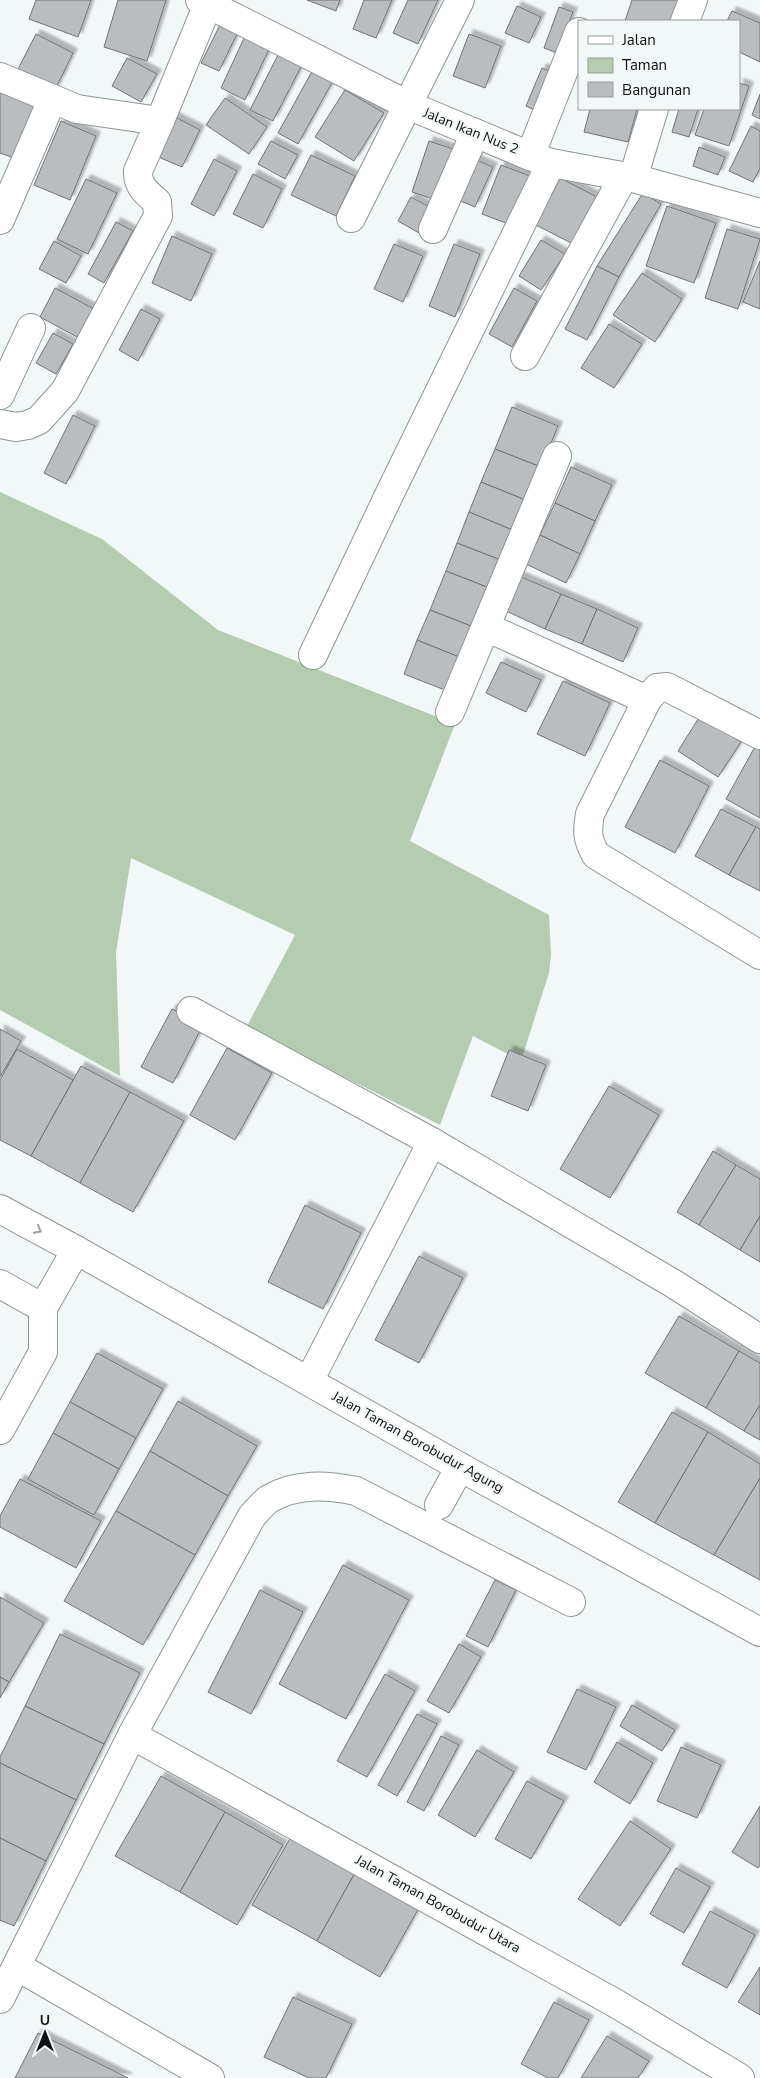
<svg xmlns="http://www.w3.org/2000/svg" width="760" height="2078" font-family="'Nunito Sans',sans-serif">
<defs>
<filter id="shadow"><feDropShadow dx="4.5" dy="-4.5" stdDeviation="1" flood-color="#0004"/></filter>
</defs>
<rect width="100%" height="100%" fill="#f2f7f8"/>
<polygon fill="#b4ccb0" points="0,492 102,539 218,630 455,724 410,841 549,915 551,955 549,973 521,1061 473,1036 440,1125 246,1028 295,935 131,858 116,952 120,1076 0,1010"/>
<g fill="#b9bdc0" stroke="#717477" filter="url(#shadow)">
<polygon points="36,0 91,0 78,37 29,19"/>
<polygon points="118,0 166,0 147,61 104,47"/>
<polygon points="307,0 340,0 336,11"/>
<polygon points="364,0 392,0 376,38 353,29"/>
<polygon points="408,0 438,0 418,44 393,33"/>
<polygon points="632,0 681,0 677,21 625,21"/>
<polygon points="517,6 541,17 529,43 505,33"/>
<polygon points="559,7 573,12 557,53 544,48"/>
<polygon points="732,11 760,23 760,62 739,52 739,21 727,21"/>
<polygon points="221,23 238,32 219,71 201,63"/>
<polygon points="36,34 73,53 55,90 17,71"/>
<polygon points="469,34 501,46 485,88 453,76"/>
<polygon points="245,36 270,47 245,100 221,88"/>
<polygon points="280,51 303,63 273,121 250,110"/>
<polygon points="127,58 157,74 141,102 112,86"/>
<polygon points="315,66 335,77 298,144 278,133"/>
<polygon points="542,68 557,74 541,113 526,106"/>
<polygon points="739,83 749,86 729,146 695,135 704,109 739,109"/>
<polygon points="345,90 384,113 354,161 315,137"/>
<polygon points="0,92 39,105 20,160 0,153"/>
<polygon points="760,94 760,119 752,115"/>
<polygon points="225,98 267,127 249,154 206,125"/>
<polygon points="590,109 637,109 628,142 584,132"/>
<polygon points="679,109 698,109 689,137 672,132"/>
<polygon points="175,117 200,130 182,167 156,156"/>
<polygon points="61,121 96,136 70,200 34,185"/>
<polygon points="751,126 760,131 760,168 753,182 729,171"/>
<polygon points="271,141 298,155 285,179 258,164"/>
<polygon points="429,141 456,150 439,201 412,192"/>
<polygon points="699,147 725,157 718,175 693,166"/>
<polygon points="311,155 355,176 336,216 291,195"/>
<polygon points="214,159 237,171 214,216 191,204"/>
<polygon points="474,159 493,167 475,207 456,199"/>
<polygon points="501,165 530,176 511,225 482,214"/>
<polygon points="253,174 282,189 263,228 233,214"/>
<polygon points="560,178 601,199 577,246 536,225"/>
<polygon points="86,179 117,193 88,254 57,239"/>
<polygon points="643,193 661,204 619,277 597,266"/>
<polygon points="411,197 433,209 419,233 398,221"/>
<polygon points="667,206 716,223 694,283 646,266"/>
<polygon points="116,222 133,231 104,283 88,274"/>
<polygon points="727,229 760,239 738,309 705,298"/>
<polygon points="172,236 212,254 191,301 152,283"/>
<polygon points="541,240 565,254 541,290 519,276"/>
<polygon points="54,241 81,256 66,283 39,269"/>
<polygon points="394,244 423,256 403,302 374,289"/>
<polygon points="454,244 480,254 455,317 429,306"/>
<polygon points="760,261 760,309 743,302"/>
<polygon points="597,266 619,277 587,340 565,329"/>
<polygon points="642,273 682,299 655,342 613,315"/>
<polygon points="55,288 94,309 79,338 40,317"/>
<polygon points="514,288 537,301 512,347 489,334"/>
<polygon points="141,309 160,319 138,361 119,350"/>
<polygon points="609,324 642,344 614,388 581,368"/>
<polygon points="53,333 73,344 56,374 36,363"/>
<polygon points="512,407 558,426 541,467 495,449"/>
<polygon points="73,415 95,426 66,484 44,473"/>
<polygon points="495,449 541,467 528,501 481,482"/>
<polygon points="571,467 612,485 595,521 555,503"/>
<polygon points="481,482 528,501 515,531 469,512"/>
<polygon points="555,503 595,521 580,554 540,535"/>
<polygon points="469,512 515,531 503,561 457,543"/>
<polygon points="540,535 580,554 566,583 526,564"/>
<polygon points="457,543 503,561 492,589 446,571"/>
<polygon points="446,571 492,589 476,628 430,610"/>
<polygon points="519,576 561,594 545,629 504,610"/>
<polygon points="561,594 597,609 582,644 545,629"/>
<polygon points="597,609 638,628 623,662 582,644"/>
<polygon points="430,610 476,628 464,659 417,640"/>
<polygon points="417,640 464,659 450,692 404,674"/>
<polygon points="501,662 541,680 526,712 486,693"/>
<polygon points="563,681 610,703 585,756 537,734"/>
<polygon points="700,716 741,742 718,777 678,751"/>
<polygon points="756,745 760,748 760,818 726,799"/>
<polygon points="660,760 709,786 675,853 625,827"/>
<polygon points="721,809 756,827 729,875 695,856"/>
<polygon points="756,827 760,829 760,891 729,875"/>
<polygon points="172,1009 203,1025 173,1083 141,1067"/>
<polygon points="0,1029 21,1041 0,1077"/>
<polygon points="227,1048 272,1073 235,1140 190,1115"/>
<polygon points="17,1049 73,1080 31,1156 0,1140 0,1080"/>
<polygon points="509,1050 546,1065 528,1111 491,1096"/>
<polygon points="81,1066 130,1092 80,1183 31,1156"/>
<polygon points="609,1086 659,1115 610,1198 560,1169"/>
<polygon points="130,1092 184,1121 133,1212 80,1183"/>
<polygon points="713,1151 736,1165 699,1225 677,1212"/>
<polygon points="736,1165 760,1179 760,1216 740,1250 699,1225"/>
<polygon points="305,1205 361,1233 323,1309 268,1282"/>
<polygon points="760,1216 760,1262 740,1250"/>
<polygon points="419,1256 463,1278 419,1363 375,1340"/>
<polygon points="679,1316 739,1351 706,1408 645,1373"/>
<polygon points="739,1351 760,1363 760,1405 744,1431 706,1408"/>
<polygon points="97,1353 163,1389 136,1438 70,1402"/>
<polygon points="178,1401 257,1446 228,1496 150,1451"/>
<polygon points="70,1402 136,1438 119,1469 53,1433"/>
<polygon points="760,1405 760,1440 744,1431"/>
<polygon points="672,1412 708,1432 655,1523 618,1502"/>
<polygon points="708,1432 760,1464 760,1478 714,1555 655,1523"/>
<polygon points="53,1433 119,1469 94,1515 28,1479"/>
<polygon points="150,1451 228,1496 195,1555 116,1511"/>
<polygon points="760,1478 760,1580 714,1555"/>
<polygon points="20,1479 101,1521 76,1568 0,1527 0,1516"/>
<polygon points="116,1511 195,1555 143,1645 64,1601"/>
<polygon points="343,1565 409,1600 346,1719 279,1684"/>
<polygon points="495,1580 516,1590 488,1647 466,1636"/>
<polygon points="260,1590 303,1612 251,1714 208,1692"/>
<polygon points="0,1597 44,1623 9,1682 0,1677"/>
<polygon points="60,1634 140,1673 104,1744 25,1706"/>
<polygon points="459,1644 481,1657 449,1713 427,1701"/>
<polygon points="385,1674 415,1691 367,1777 337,1761"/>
<polygon points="0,1677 9,1682 0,1698"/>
<polygon points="577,1689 616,1707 586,1770 547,1752"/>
<polygon points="632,1705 675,1730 662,1751 620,1726"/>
<polygon points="25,1706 104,1744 76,1800 0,1763 0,1757"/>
<polygon points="417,1714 437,1724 397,1796 378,1785"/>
<polygon points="441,1736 459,1745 424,1811 407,1802"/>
<polygon points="617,1742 653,1763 630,1804 594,1782"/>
<polygon points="681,1747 721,1765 697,1818 657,1801"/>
<polygon points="477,1750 514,1772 475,1837 438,1815"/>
<polygon points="0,1763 76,1800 46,1861 0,1838"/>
<polygon points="161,1776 225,1812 180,1892 115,1856"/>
<polygon points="527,1781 564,1801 531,1859 495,1839"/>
<polygon points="760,1806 760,1865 758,1868 732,1852"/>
<polygon points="225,1812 283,1845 237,1925 180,1892"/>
<polygon points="630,1821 671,1849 620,1926 578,1899"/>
<polygon points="292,1835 356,1871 317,1941 252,1905"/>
<polygon points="0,1838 46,1861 14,1926 0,1920"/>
<polygon points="676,1868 710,1887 684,1933 650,1914"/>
<polygon points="356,1871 420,1906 380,1977 317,1941"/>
<polygon points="710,1911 755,1935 727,1988 682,1964"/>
<polygon points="760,1967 760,2015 738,2002"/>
<polygon points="293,1997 352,2024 326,2078 309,2078 264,2057"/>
<polygon points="554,2002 589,2020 558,2078 548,2078 521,2064"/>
<polygon points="38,2033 128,2078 15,2078"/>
<polygon points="607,2036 649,2061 638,2078 581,2078"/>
</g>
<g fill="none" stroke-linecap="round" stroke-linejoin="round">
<defs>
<g id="street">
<polyline points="200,0 408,105 530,156 551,163 633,178 760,213"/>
<polyline points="685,21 693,0"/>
<polyline points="0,77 77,109 160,121 208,4"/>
<polyline points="530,156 579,32"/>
<polyline points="633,178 654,109"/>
<polyline points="351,218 460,0"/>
<polyline points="0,220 52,100"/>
<polyline points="433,229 475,133"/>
<polyline points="525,356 624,176"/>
<polyline points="0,395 31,328"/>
<path d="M0 424 16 427 28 425 39 420 65 391 158 216 157 202C147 193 137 186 138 171L160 121"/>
<polyline points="486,627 647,700"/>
<polyline points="313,655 389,495 551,163"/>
<polyline points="450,712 557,456"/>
<path d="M760 735 667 687 657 688 647 700 590 814C587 832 587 839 596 855L760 955"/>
<polyline points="191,1011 432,1142 674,1284 760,1339"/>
<polyline points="0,1209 76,1250 460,1467 760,1632"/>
<polyline points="0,1284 43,1308"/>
<polyline points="309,1381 432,1142"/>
<polyline points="0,1430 43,1352 43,1308 76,1250"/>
<polyline points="439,1505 460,1467"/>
<polyline points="132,1735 615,2003 740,2078"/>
<polyline points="18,1967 210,2078"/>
<path d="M0 1999 132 1735 252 1516C257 1511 263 1503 269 1499 296 1483 327 1485 356 1491L571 1602"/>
</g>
</defs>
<use href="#street" stroke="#8f9495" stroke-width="30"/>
<use href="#street" stroke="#fff" stroke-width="28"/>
</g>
<defs><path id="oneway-chevron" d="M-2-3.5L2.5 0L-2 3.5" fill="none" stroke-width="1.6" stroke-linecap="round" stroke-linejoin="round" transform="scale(1.25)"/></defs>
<use stroke="#9f9f9f" href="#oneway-chevron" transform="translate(38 1230) rotate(28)"/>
<g text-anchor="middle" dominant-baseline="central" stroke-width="4" stroke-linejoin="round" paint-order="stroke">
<g font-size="14" fill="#0e1010" stroke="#f2f7f8">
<text transform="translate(471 131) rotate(22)">Jalan Ikan Nus 2</text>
<text transform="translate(418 1442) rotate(29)">Jalan Taman Borobudur Agung</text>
<text transform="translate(438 1904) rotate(29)">Jalan Taman Borobudur Utara</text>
</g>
</g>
<rect x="578" y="20" width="162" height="90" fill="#f2f7f8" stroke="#979b9b"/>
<rect x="588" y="36" width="25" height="8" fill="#ffffff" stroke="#979b9b"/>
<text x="622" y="45" font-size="15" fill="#0e1010">Jalan</text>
<rect x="588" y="58" width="25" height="15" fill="#b4ccb0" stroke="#979b9b"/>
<text x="622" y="70" font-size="15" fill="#0e1010">Taman</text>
<rect x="588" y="82" width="25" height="15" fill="#b9bdc0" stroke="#979b9b"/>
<text x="622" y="95" font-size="15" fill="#0e1010">Bangunan</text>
<g transform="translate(45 2033)" stroke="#f2f7f8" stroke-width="4" paint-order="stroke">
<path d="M0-4L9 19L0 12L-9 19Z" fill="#0e1010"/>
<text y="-8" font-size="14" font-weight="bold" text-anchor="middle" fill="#0e1010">U</text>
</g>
</svg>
